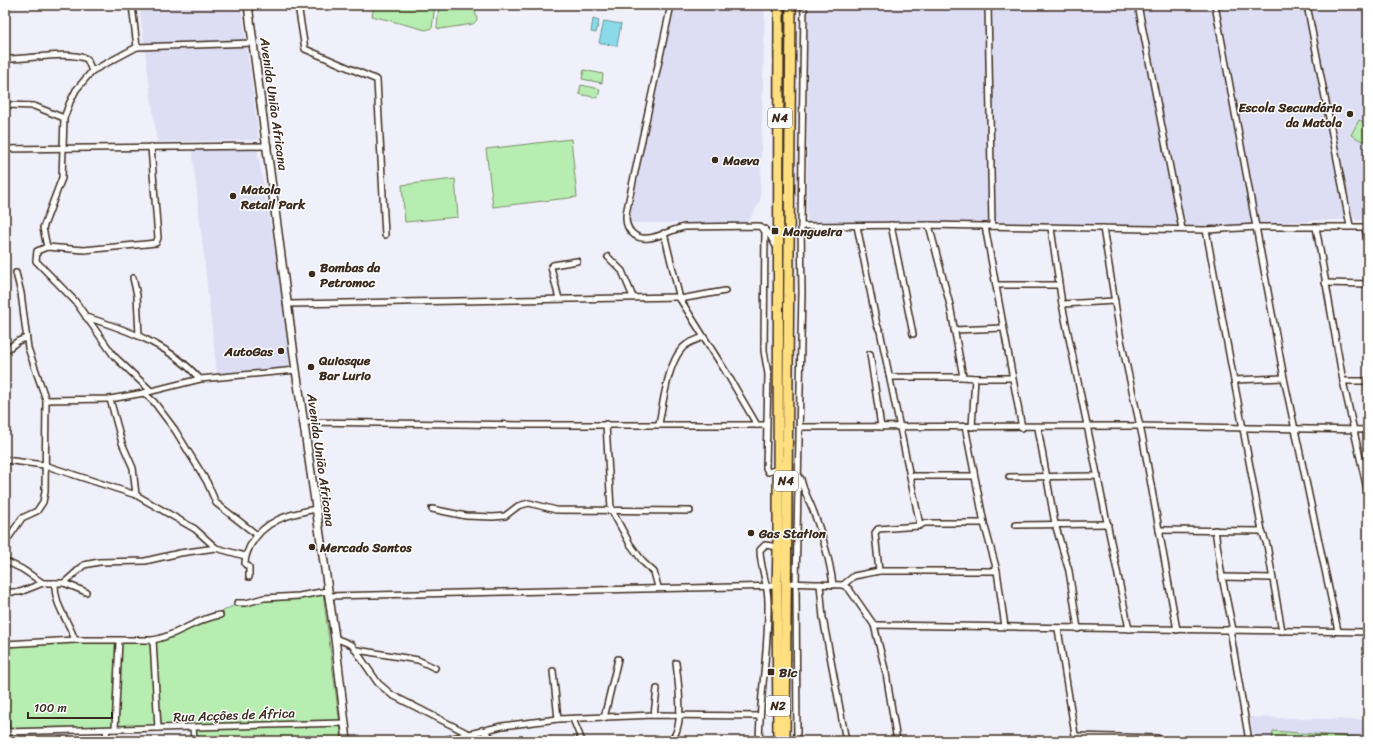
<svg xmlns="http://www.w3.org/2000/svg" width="1373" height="746" font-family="Sriracha,sans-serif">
<rect width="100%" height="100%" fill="#f0f0fa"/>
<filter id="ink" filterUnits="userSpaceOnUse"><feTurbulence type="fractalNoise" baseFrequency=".025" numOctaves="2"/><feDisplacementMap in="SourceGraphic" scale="8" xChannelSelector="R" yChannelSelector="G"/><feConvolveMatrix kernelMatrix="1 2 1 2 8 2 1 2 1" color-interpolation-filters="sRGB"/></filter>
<g filter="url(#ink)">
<g fill="#dddef4">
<polygon points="139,5 241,5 259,140 157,142"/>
<polygon points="674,5 765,5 760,202 747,223 628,223"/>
<polygon points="808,5 1312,5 1314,13 1318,5 1368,5 1368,220 1356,220 1352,215 1352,219 1218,226 807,222"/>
<polygon points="257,147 295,366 217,375 192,150"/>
<polygon points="1250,717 1368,720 1368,741 1254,741"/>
</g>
<g fill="#b7edb0" stroke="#798c67">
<polygon points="374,5 435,5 432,28 426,30 372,16"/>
<polygon points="439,5 474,5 477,20 473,24 440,29 437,28"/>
<polygon points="584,70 603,74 602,83 582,79"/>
<polygon points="581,85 600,89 598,98 579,94"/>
<polygon points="1359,120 1368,124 1368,144 1351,135"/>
<polygon points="571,139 577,197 493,207 486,149"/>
<polygon points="455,179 458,217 405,222 402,185"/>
<polygon points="323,593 342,741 196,741 195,729 5,730 5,641 160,638 218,614 236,604"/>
<polygon points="1273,731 1364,738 1363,741 1272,741"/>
</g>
<g fill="#8bdae9" stroke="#6b9498">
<polygon points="593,19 599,21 596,33 591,32"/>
<polygon points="604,21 621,24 617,46 599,43"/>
</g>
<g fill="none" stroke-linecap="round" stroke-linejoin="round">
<defs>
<g id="street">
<polyline points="132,5 137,47 253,43"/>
<polyline points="298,5 305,49 377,80 385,235"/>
<path d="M671 5 627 209C625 218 625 226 632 233 646 247 669 229 685 227L759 226 769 234 777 248"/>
<polyline points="988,5 992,226"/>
<polyline points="1138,5 1182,229"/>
<polyline points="1215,5 1284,378 1338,631"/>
<polyline points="1307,5 1350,226"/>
<path d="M5 59C27 60 67 50 87 59L92 71"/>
<polyline points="8,105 34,106 64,118"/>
<polyline points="5,149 268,146"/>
<polyline points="891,225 913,334"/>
<polyline points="929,225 950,305 963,377 975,378 972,427"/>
<polyline points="801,226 929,225 1206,230 1257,227 1368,227"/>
<polyline points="857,226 877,325 880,331 920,525"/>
<polyline points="985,226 1022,428"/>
<polyline points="1316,227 1343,381 1368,494"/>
<polyline points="1365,227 1368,248"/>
<polyline points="1051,228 1062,304 1129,629"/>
<polyline points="1103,228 1121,340 1143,440 1177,630"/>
<polyline points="765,229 764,351 768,374 766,468 768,472 779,469"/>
<polyline points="1206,230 1262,531 1267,545 1282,631"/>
<polyline points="664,233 680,299 729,377 757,425"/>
<polyline points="47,247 43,228 62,178 64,118 70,102 76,90 92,71 137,47"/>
<polyline points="608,257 622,271 633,297"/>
<polyline points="133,278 137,295 139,336"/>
<polyline points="1325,283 1368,284"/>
<polyline points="996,285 1059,285"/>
<polyline points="559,299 551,267 553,265 577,261"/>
<polyline points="680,299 725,291"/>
<polyline points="289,304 678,297"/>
<polyline points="1062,304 1115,301"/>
<path d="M86 317C128 330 170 345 200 379"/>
<polyline points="954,330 1003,328"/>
<polyline points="5,347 9,348 18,341 26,338"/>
<polyline points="870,354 881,427"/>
<polyline points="890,377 963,377"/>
<polyline points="975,378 1012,378"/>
<polyline points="1234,380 1284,378"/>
<polyline points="1343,381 1368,381"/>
<polyline points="150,390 114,356 75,301 36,261 37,251 47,247 84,250 156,243 158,238 151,147"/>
<polyline points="144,393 154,402 175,430 207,482 216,503 257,535"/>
<polyline points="110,399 122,443 133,468 136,495"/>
<polyline points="46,400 110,399 144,393 200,379 296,370"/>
<polyline points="304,422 529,425 767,425"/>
<polyline points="606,424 611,509 630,544 644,563 654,572 658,587"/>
<path d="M659 424C663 404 668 358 686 345 690 342 697 340 703 337"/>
<polyline points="965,426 984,523 997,571 1005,627"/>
<polyline points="799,427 1138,426 1368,430"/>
<polyline points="1038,428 1055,524 1069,571 1078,629"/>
<polyline points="5,460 44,465 136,495 195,529 216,548"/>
<polyline points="912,476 974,476"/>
<polyline points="1009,477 1098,476"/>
<path d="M801 479C803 491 810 501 814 513 823 537 830 560 833 585"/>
<polyline points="432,509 466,516 493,517 505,516 518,506 529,503 556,510 690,511"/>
<polyline points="1016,525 1108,524"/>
<polyline points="1159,530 1262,531"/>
<polyline points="1215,530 1222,577 1233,630"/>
<polyline points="5,543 22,518 37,511 43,502 45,492 46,400 28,348 21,293 16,273"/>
<polyline points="5,561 22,569 43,583"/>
<polyline points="879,571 875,533 878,529 919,526 924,523 984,523"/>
<path d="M249 577V567L245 564C245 556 247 553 250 546 264 520 289 514 316 509"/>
<polyline points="1222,577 1272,578"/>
<path d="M55 583C54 606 68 619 75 640"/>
<polyline points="64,583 84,565 99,562 145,561 180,553 216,548 245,556"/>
<polyline points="786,583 843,585 849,589 874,625 886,673 897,741"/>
<polyline points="820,584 823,618 846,741"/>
<polyline points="843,585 854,576 879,571 997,571"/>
<polyline points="5,592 20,592 43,583 64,583 86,592"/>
<polyline points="328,596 777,586"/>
<polyline points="237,603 246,603 264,598 299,596 327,591"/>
<polyline points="874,625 1368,632"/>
<polyline points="1058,629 1076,741"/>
<polyline points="1230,629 1249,741"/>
<polyline points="335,638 352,645 378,683 392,695 469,734"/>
<polyline points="153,640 158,728"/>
<path d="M5 644 75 640H153C177 636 195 619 220 615"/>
<polyline points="357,650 418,660 435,668"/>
<polyline points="553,671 558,719"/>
<polyline points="654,715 657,689"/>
<polyline points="5,718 7,732 5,741"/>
<polyline points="604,718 618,659"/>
<polyline points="573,719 582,741"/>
<polyline points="193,727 194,741"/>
<polyline points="115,729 119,641"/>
<polyline points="482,730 496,741"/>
<polyline points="5,732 344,723"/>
<polyline points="1075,736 1157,738"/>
<polyline points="105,741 107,730"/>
<polyline points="441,741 502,726 558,719 654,715 760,716"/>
<path d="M670 741C686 728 678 682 676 663"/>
<path d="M759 741C760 694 769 648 768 601 768 584 760 567 760 550L765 545 778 547"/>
<polyline points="797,741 796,584 802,292 801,226 804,5"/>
</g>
<polyline id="secondary" points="248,5 296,370 335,638 347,741"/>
<g id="highway">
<polyline points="778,741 777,586 778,547 779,5"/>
<polyline points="785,741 791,5"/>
</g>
</defs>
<use href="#street" stroke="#3b2a1e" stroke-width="8"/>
<use href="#secondary" stroke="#3b2a1e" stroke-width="10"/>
<use href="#highway" stroke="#3b2a1e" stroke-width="12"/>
<use href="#street" stroke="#fff" stroke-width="5"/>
<use href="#secondary" stroke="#fff" stroke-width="7"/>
<use href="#highway" stroke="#ffdf80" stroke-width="9"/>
</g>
</g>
<g fill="#3b2a1e" stroke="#fff" stroke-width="1.5">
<circle cx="1350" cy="114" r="4"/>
<circle cx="715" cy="160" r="4"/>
<circle cx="233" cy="196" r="4"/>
<rect x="771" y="227" width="8" height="8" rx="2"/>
<circle cx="312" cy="274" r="4"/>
<circle cx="281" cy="351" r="4"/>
<circle cx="311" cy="367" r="4"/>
<circle cx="751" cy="533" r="4"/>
<circle cx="312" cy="547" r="4"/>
<rect x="767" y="668" width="8" height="8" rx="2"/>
</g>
<g text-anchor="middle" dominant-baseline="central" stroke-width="3" stroke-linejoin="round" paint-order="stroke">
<g fill="#fff" stroke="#766a62" stroke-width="1">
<rect x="768" y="108" width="24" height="20" rx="3"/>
<rect x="774" y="471" width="24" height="20" rx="3"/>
<rect x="766" y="696" width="24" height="20" rx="3"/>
</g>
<g font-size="12" font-weight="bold" fill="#3b2a1e">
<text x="780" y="118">N4</text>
<text x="786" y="481">N4</text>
<text x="778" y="706">N2</text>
</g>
<g font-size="13" fill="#3b2a1e" stroke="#fff">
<text transform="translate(274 104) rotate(82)">Avenida União Africana</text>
<text transform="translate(321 460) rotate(82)">Avenida União Africana</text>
<text transform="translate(234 715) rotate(-2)">Rua Acções de África</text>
</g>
<g font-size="13" font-weight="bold" fill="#3b2a1e" stroke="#fff" text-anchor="start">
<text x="1342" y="107" text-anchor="end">Escola Secundária<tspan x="1342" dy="15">da Matola</tspan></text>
<text x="723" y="160">Maeva</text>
<text x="241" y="189">Matola<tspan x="241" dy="15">Retail Park</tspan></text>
<text x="783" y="231">Mangueira</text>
<text x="320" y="267">Bombas da<tspan x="320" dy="15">Petromoc</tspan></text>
<text x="273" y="351" text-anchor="end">AutoGas</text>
<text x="319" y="360">Quiosque<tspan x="319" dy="15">Bar Lurio</tspan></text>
<text x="759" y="533">Gas Station</text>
<text x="320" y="547">Mercado Santos</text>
<text x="779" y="672">Bic</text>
</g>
</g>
<rect width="1373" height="746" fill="none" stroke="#fff" stroke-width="20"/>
<rect x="10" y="10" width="1353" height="726" fill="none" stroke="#3b2a1e" stroke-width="1.5" filter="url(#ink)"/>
<path d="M28 712v6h84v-6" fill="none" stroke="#3b2a1e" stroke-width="2"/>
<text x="34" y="712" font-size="12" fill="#3b2a1e" stroke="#ffffff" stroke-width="3" paint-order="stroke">100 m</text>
</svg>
